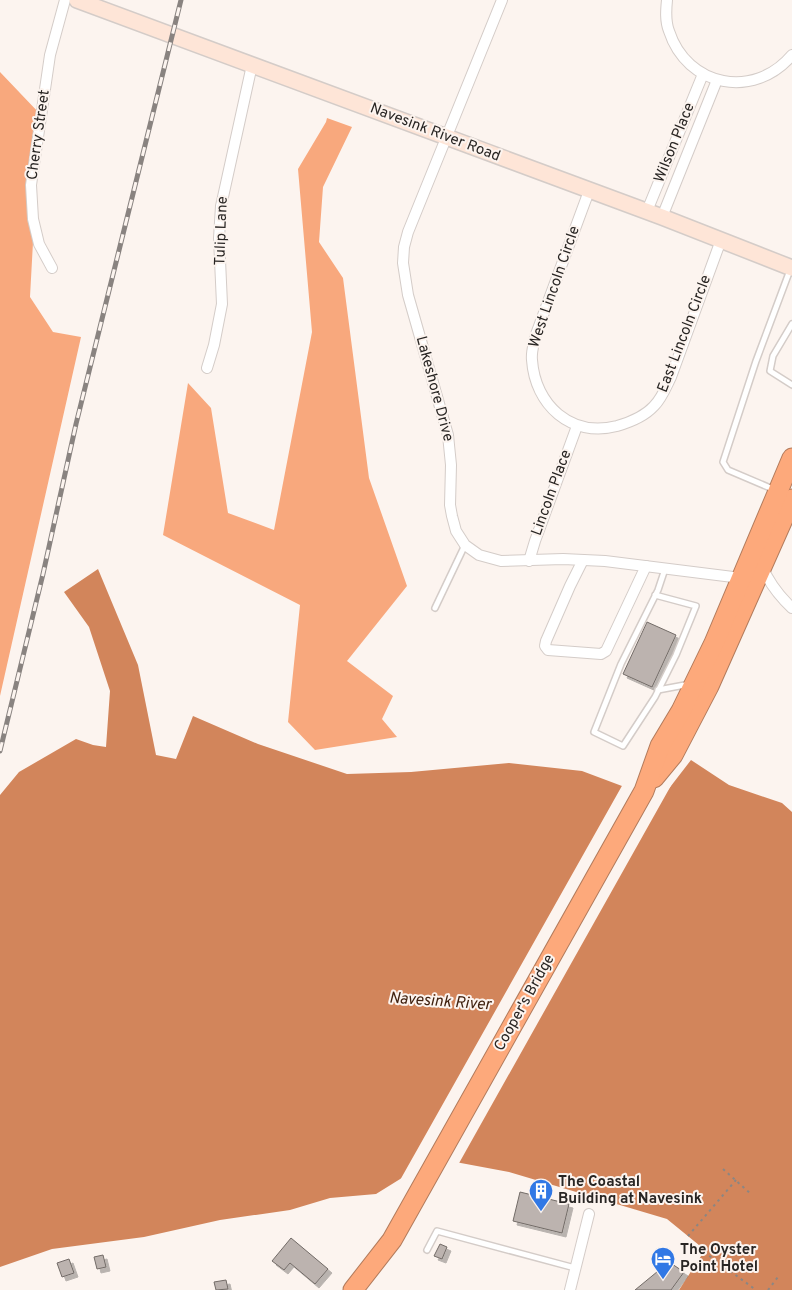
<svg xmlns="http://www.w3.org/2000/svg" width="792" height="1290" font-family="Overpass,sans-serif">
<defs>
<filter id="shadow"><feDropShadow dx="4" dy="4" stdDeviation="0" flood-color="#0004"/></filter>
</defs>
<rect width="100%" height="100%" fill="#fcf4ef"/>
<g fill="#f8a87d">
<polygon points="0,72 40,114 30,297 53,332 81,337 0,696"/>
<polygon points="327,118 352,127 323,187 319,242 343,278 369,478 407,586 347,661 393,696 382,719 397,737 315,750 288,722 300,605 163,535 188,383 211,408 228,513 274,530 312,332 298,169 326,122"/>
</g>
<polygon fill="#d2855b" points="98,569 138,665 156,755 176,759 193,716 258,744 347,774 411,772 509,763 582,771 630,789 664,795 691,760 729,785 782,803 792,812 792,1290 679,1290 705,1250 667,1219 509,1172 434,1158 376,1194 330,1198 290,1210 220,1220 144,1237 52,1249 0,1267 0,795 19,772 76,739 93,745 106,747 110,691 89,627 64,592"/>
<polygon fill="#fcf4ef" points="671,782 673,782 458,1165 434,1161 399,1182 623,784 631,787 663,792"/>
<g fill="#bcb3af" stroke="#726b67" filter="url(#shadow)">
<polygon points="647,622 676,635 652,687 623,674"/>
<polygon points="520,1192 569,1204 562,1233 513,1221"/>
<polygon points="291,1238 328,1269 315,1284 290,1263 284,1270 272,1261"/>
<polygon points="440,1244 447,1247 442,1259 434,1256"/>
<polygon points="103,1255 106,1267 97,1269 94,1257"/>
<polygon points="69,1259 74,1273 62,1277 57,1263"/>
<polygon points="669,1262 684,1272 671,1290 635,1290"/>
<polygon points="226,1280 228,1289 216,1290 214,1282"/>
</g>
<g fill="none" stroke-linecap="round" stroke-linejoin="round">
<defs>
<g id="lane">
<polyline points="792,324 773,356 770,371 792,385"/>
<polyline points="775,490 728,470 723,462 756,361 790,270"/>
<polyline points="655,595 696,606 676,655 655,697 623,746 594,732 621,664 658,590 665,569"/>
<polyline points="435,608 465,545"/>
<polyline points="658,690 690,684"/>
<polyline points="427,1250 437,1231 575,1268"/>
</g>
<g id="street">
<polyline points="502,0 408,232 404,247 403,263 408,295 448,435 451,465 450,505 452,516 456,531 465,545 479,555 501,561 563,559 605,561 741,578"/>
<path d="M667 0C666 10 665 21 669 31 687 87 754 100 792 55"/>
<path d="M589 191 535 337C534 344 531 352 532 360 535 405 571 438 617 426 631 422 644 417 654 406 662 398 666 387 671 377L721 240"/>
<polyline points="647,211 703,74"/>
<polyline points="662,217 717,80"/>
<polyline points="52,268 39,244 33,219 31,185 50,55 65,0"/>
<polyline points="207,368 214,345 222,304 219,238 221,206 252,65"/>
<polyline points="583,560 570,586 546,641 545,646 548,650 601,654 606,651 646,566"/>
<polyline points="529,561 535,541 577,426"/>
<path d="M762 566C769 583 778 595 792 608"/>
<polyline points="570,1290 589,1214"/>
</g>
<polyline id="secondary" points="77,0 662,217 792,268"/>
<g id="highway">
<polyline points="654,778 673,755 709,686 792,499"/>
<polyline points="353,1290 392,1240 644,791 660,746 681,711 714,643 792,458"/>
</g>
</defs>
<use href="#lane" stroke="#d4ccc8" stroke-width="8"/>
<use href="#street" stroke="#d4ccc8" stroke-width="12"/>
<use href="#secondary" stroke="#d4ccc8" stroke-width="18"/>
<use href="#highway" stroke="#b27b5c" stroke-width="21"/>
<g stroke="#8b8683" stroke-width="2" stroke-dasharray="2.5 4" stroke-linecap="butt">
<polyline points="723,1169 751,1194"/>
<polyline points="688,1236 736,1180"/>
<polyline points="704,1252 756,1290"/>
<polyline points="768,1290 778,1277"/>
</g>
<use href="#lane" stroke="#fff" stroke-width="5"/>
<use href="#street" stroke="#fff" stroke-width="10"/>
<use href="#secondary" stroke="#fee5d7" stroke-width="15"/>
<use href="#highway" stroke="#fda97b" stroke-width="19"/>
<defs>
<polyline id="rail" points="0,751 43,574 76,424 181,0"/>
</defs>
<use href="#rail" stroke="#898380" stroke-width="5"/>
<use href="#rail" stroke="#fcf4ef" stroke-width="3" stroke-dasharray="9" stroke-linecap="butt"/>
</g>
<defs>
<symbol id="building-pin" viewBox="-11 -11 22 30"><path d="M0 17L-7.5 6A9.5 9.5 0 1 1 7.5 6Z" fill="#3178e5" stroke="#fcf4ef"/><path d="M-4-6H4V6H1V3H-1V6H-4ZM-2.5-4.3h1.7v1.8h-1.7ZM.8-4.3h1.7v1.8H.8ZM-2.5-1h1.7V.8h-1.7ZM.8-1h1.7V.8H.8Z" fill="#fff"/></symbol>
<symbol id="hotel-pin" viewBox="-11 -11 22 30"><path d="M0 17L-7.5 6A9.5 9.5 0 1 1 7.5 6Z" fill="#3178e5" stroke="#fcf4ef"/><path d="M-6-4.5h1.5V1H6V5H4.5V3h-9V5H-6ZM-4 0a1.8 1.8 0 1 1 3.6 0ZM.5 0V-2.5h3Q6-2.5 6 0Z" fill="#fff"/></symbol>
</defs>
<g fill-rule="evenodd">
<use href="#building-pin" x="527" y="1177" width="28" height="38"/>
<use href="#hotel-pin" x="649" y="1245" width="28" height="38"/>
</g>
<g text-anchor="middle" dominant-baseline="central" stroke-width="4" stroke-linejoin="round" paint-order="stroke">
<g font-size="15" fill="#282523" stroke="#fcf4ef">
<text transform="translate(435 133) rotate(21)">Navesink River Road</text>
<text transform="translate(39 135) rotate(-82)">Cherry Street</text>
<text transform="translate(675 143) rotate(-68)">Wilson Place</text>
<text transform="translate(222 231) rotate(-88)">Tulip Lane</text>
<text transform="translate(555 287) rotate(-71)">West Lincoln Circle</text>
<text transform="translate(685 334) rotate(-69)">East Lincoln Circle</text>
<text transform="translate(434 389) rotate(75)">Lakeshore Drive</text>
<text transform="translate(552 493) rotate(-70)">Lincoln Place</text>
<text transform="translate(525 1003) rotate(-61)">Cooper's Bridge</text>
</g>
<g font-size="15" font-weight="bold" fill="#282523" stroke="#fcf4ef" text-anchor="start">
<text x="558" y="1182">The Coastal<tspan x="558" dy="17">Building at Navesink</tspan></text>
<text x="680" y="1250">The Oyster<tspan x="680" dy="17">Point Hotel</tspan></text>
</g>
<g font-size="16" font-style="italic" fill="#412210" stroke="#fcf4ef">
<text transform="translate(440 1002) rotate(4)">Navesink River</text>
</g>
</g>
</svg>
